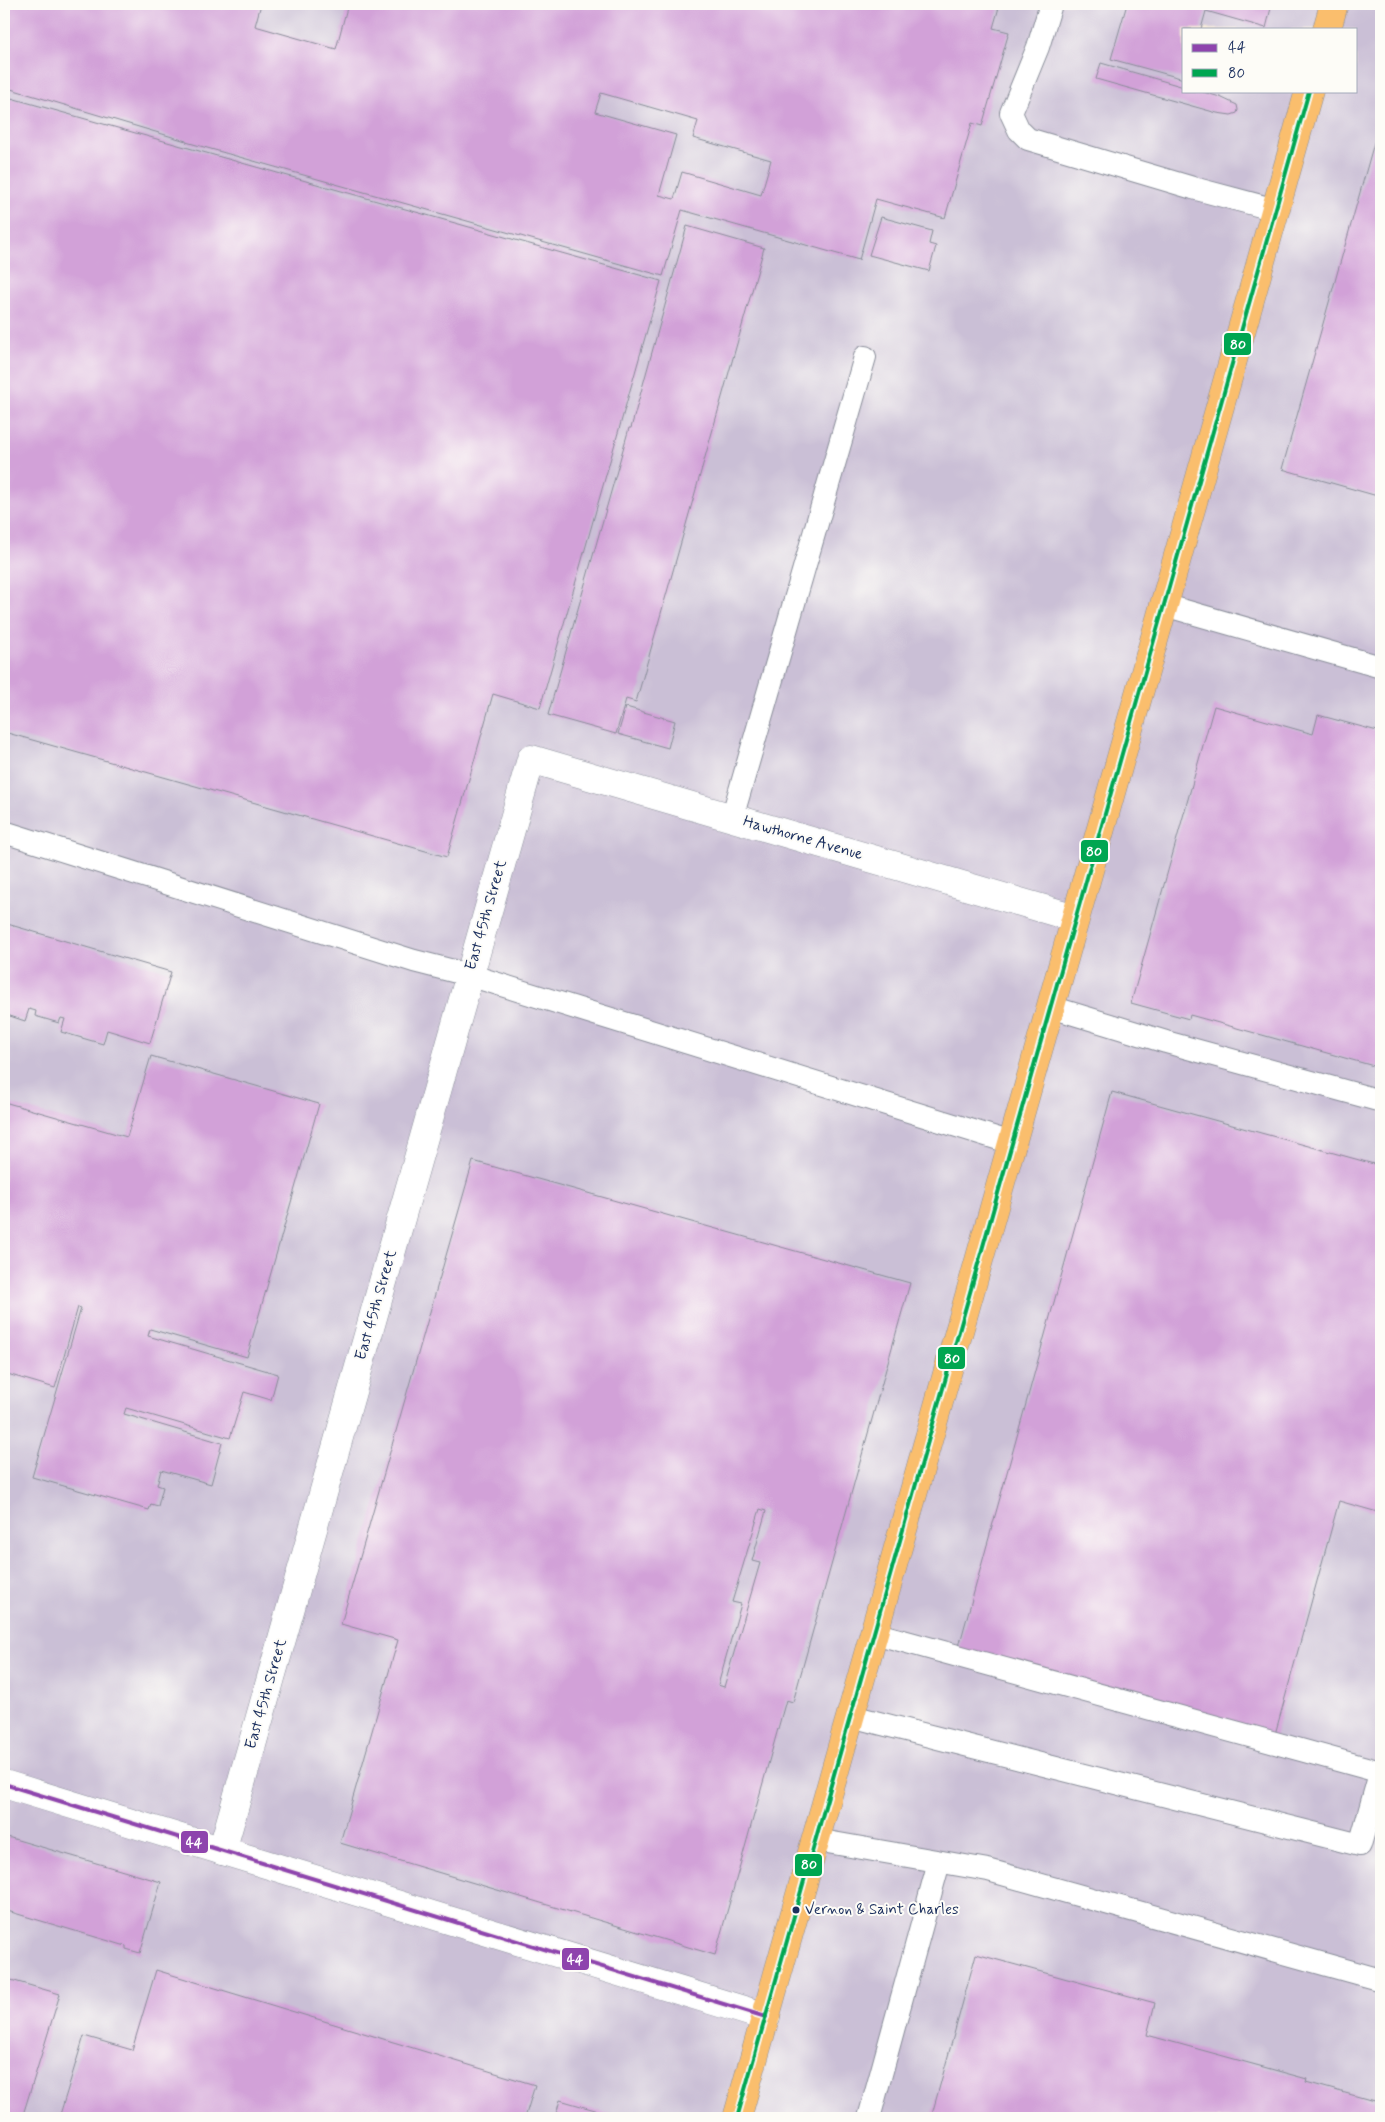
<svg xmlns="http://www.w3.org/2000/svg" width="1385" height="2122" font-family="Mynerve,sans-serif">
<rect width="100%" height="100%" fill="#fdfcf7"/>
<filter id="ink" filterUnits="userSpaceOnUse"><feTurbulence type="fractalNoise" baseFrequency=".02" numOctaves="2"/><feDisplacementMap in="SourceGraphic" scale="10" xChannelSelector="R" yChannelSelector="G"/><feConvolveMatrix kernelMatrix="1 2 1 2 8 2 1 2 1" color-interpolation-filters="sRGB"/></filter>
<filter id="wash" filterUnits="userSpaceOnUse"><feTurbulence type="fractalNoise" baseFrequency=".0096" numOctaves="4" result="noise"/><feDisplacementMap in="SourceGraphic" scale="20" xChannelSelector="R" yChannelSelector="G"/><feGaussianBlur stdDeviation="1.12" result="paint"/><feColorMatrix in="noise" values="0 0 0 0 0 0 0 0 0 0 0 0 0 0 0 0 0 1.4 0 .05"/><feComposite in="paint" operator="in"/></filter>
<g filter="url(#wash)">
<rect width="100%" height="100%" fill="#f5e9d3"/>
<path fill="#cabfd6" fill-rule="evenodd" d="M4 4H1381V2118H4ZM1184 29H1356V91H1184Z"/>
<g id="blocks">
<g fill="#d2a1d8" fill-rule="evenodd">
<path d="M4 4H261L255 26 336 49 348 4H1000L993 28 1009 32 982 126 972 123 945 218 876 199 859 260 682 210 663 276 186 142V141L4 87ZM601 93 698 121 693 138 771 160 761 195 682 172 674 199 659 195 676 135 595 112Z"/>
<polygon points="1127,4 1272,4 1266,28 1206,11 1201,29 1184,29 1184,79 1111,59"/>
<polygon points="1101,63 1184,87 1184,91 1200,91 1220,97 1237,105 1238,110 1237,113 1231,115 1217,113 1096,79"/>
<polygon points="4,96 661,281 540,708 493,694 447,857 4,732"/>
<polygon points="1381,118 1381,497 1282,469"/>
<polygon points="881,217 932,231 929,244 936,246 929,271 869,255"/>
<polygon points="687,226 764,248 636,702 626,699 616,734 548,715 629,428 631,428"/>
<polygon points="1214,706 1313,734 1318,715 1381,732 1381,1068 1190,1015 1189,1019 1131,1003"/>
<polygon points="626,707 675,721 668,748 618,734"/>
<polygon points="4,923 171,972 150,1043 107,1030 103,1044 61,1032 65,1019 61,1018 59,1023 35,1016 36,1011 29,1009 25,1021 4,1014"/>
<polygon points="151,1056 319,1104 247,1357 150,1329 148,1336 278,1374 271,1400 244,1392 230,1438 126,1408 124,1414 222,1443 211,1484 161,1470 157,1485 163,1487 158,1506 151,1504 149,1510 32,1477 81,1308 78,1307 55,1388 4,1373 4,1102 127,1137"/>
<polygon points="1112,1092 1381,1166 1381,1513 1339,1501 1274,1738 958,1650"/>
<path d="M473 1161 910 1283 793 1702 786 1700 715 1955 340 1843 398 1640 341 1624ZM760 1509 766 1511 752 1561 760 1563 724 1687 718 1685 741 1604 732 1602Z"/>
<polygon points="4,1836 161,1882 140,1953 126,1949 126,1946 4,1910"/>
<polygon points="976,1954 1155,2003 1147,2035 1307,2079 1306,2082 1381,2103 1381,2118 931,2118"/>
<polygon points="156,1970 535,2085 525,2118 59,2118 84,2036 132,2050"/>
<polygon points="4,1978 60,1994 22,2118 4,2118"/>
<polygon points="560,2100 623,2118 555,2118"/>
</g>
</g>
</g>
<g filter="url(#ink)">
<use href="#blocks" fill-opacity="0" stroke="#888c98" stroke-width="1"/>
<g fill="none" stroke-linecap="round" stroke-linejoin="round">
<defs>
<g id="lane">
<polyline points="1051,4 1038,47 1011,113 1019,130 1028,139 1193,188 1276,210"/>
<polyline points="1164,605 1381,667"/>
<polyline points="732,818 865,357"/>
<polyline points="4,832 414,961 469,975 1012,1143"/>
<polyline points="1051,1007 1166,1042 1381,1101"/>
<polyline points="874,1633 1381,1772"/>
<polyline points="851,1716 1360,1845 1381,1770"/>
<polyline points="816,1840 988,1870 1381,1980"/>
<polyline points="869,2118 939,1862"/>
</g>
<g id="street">
<polyline points="4,1784 766,2017"/>
<polyline points="222,1851 531,759 1075,918"/>
</g>
<g id="primary">
<polyline points="1327,29 1334,4"/>
<polyline points="737,2118 1309,91"/>
</g>
</defs>
<use href="#lane" stroke="#888c98" stroke-width="24"/>
<use href="#street" stroke="#888c98" stroke-width="29"/>
<use href="#primary" stroke="#888c98" stroke-width="29"/>
<use href="#lane" stroke="#fff" stroke-width="22"/>
<use href="#street" stroke="#fff" stroke-width="28"/>
<use href="#primary" stroke="#fabe6d" stroke-width="28"/>
<defs>
<polyline id="bus-1" points="4,1784 766,2017"/>
<polyline id="bus-2" points="737,2118 1309,91"/>
</defs>
<use href="#bus-1" stroke="#fdfcf7" stroke-width="8"/>
<use href="#bus-2" stroke="#fdfcf7" stroke-width="8"/>
<use href="#bus-1" stroke="#8e44ad" stroke-width="4"/>
<use href="#bus-2" stroke="#00a651" stroke-width="4"/>
</g>
</g>
<circle fill="#1b2f5e" stroke="#fdfcf7" stroke-width="2" cx="796" cy="1910" r="4.5"/>
<g text-anchor="middle" dominant-baseline="central" stroke-width="4" stroke-linejoin="round" paint-order="stroke">
<g font-size="15" fill="#1b2f5e" stroke="#fdfcf7" text-anchor="start">
<text x="805" y="1910">Vernon &amp; Saint Charles</text>
</g>
<g font-size="16" fill="#1b2f5e" stroke="#fdfcf7">
<text transform="translate(803 838) rotate(16)">Hawthorne Avenue</text>
<text transform="translate(486 915) rotate(-74)">East 45th Street</text>
<text transform="translate(376 1305) rotate(-74)">East 45th Street</text>
<text transform="translate(266 1694) rotate(-74)">East 45th Street</text>
</g>
</g>
<g stroke="#fdfcf7" stroke-width="2">
<rect x="1223" y="332" width="29" height="24" rx="5" fill="#00a651"/>
<rect x="1080" y="839" width="29" height="24" rx="5" fill="#00a651"/>
<rect x="937" y="1346" width="29" height="24" rx="5" fill="#00a651"/>
<rect x="180" y="1830" width="29" height="24" rx="5" fill="#8e44ad"/>
<rect x="794" y="1853" width="29" height="24" rx="5" fill="#00a651"/>
<rect x="561" y="1947" width="29" height="24" rx="5" fill="#8e44ad"/>
</g>
<g font-size="14" text-anchor="middle" font-weight="bold" fill="#fff">
<text x="1238" y="349">80</text>
<text x="1094" y="856">80</text>
<text x="952" y="1363">80</text>
<text x="194" y="1847">44</text>
<text x="809" y="1869">80</text>
<text x="575" y="1964">44</text>
</g>
<rect width="1385" height="2122" fill="none" stroke="#fdfcf7" stroke-width="20"/>
<rect x="1182" y="28" width="175" height="65" fill="#fdfcf7" stroke="#a3aaba"/>
<rect x="1192" y="44" width="25" height="8" fill="#8e44ad" stroke="#a3aaba"/>
<text x="1228" y="52" font-size="15" fill="#1b2f5e">44</text>
<rect x="1192" y="69" width="25" height="8" fill="#00a651" stroke="#a3aaba"/>
<text x="1228" y="78" font-size="15" fill="#1b2f5e">80</text>
</svg>
